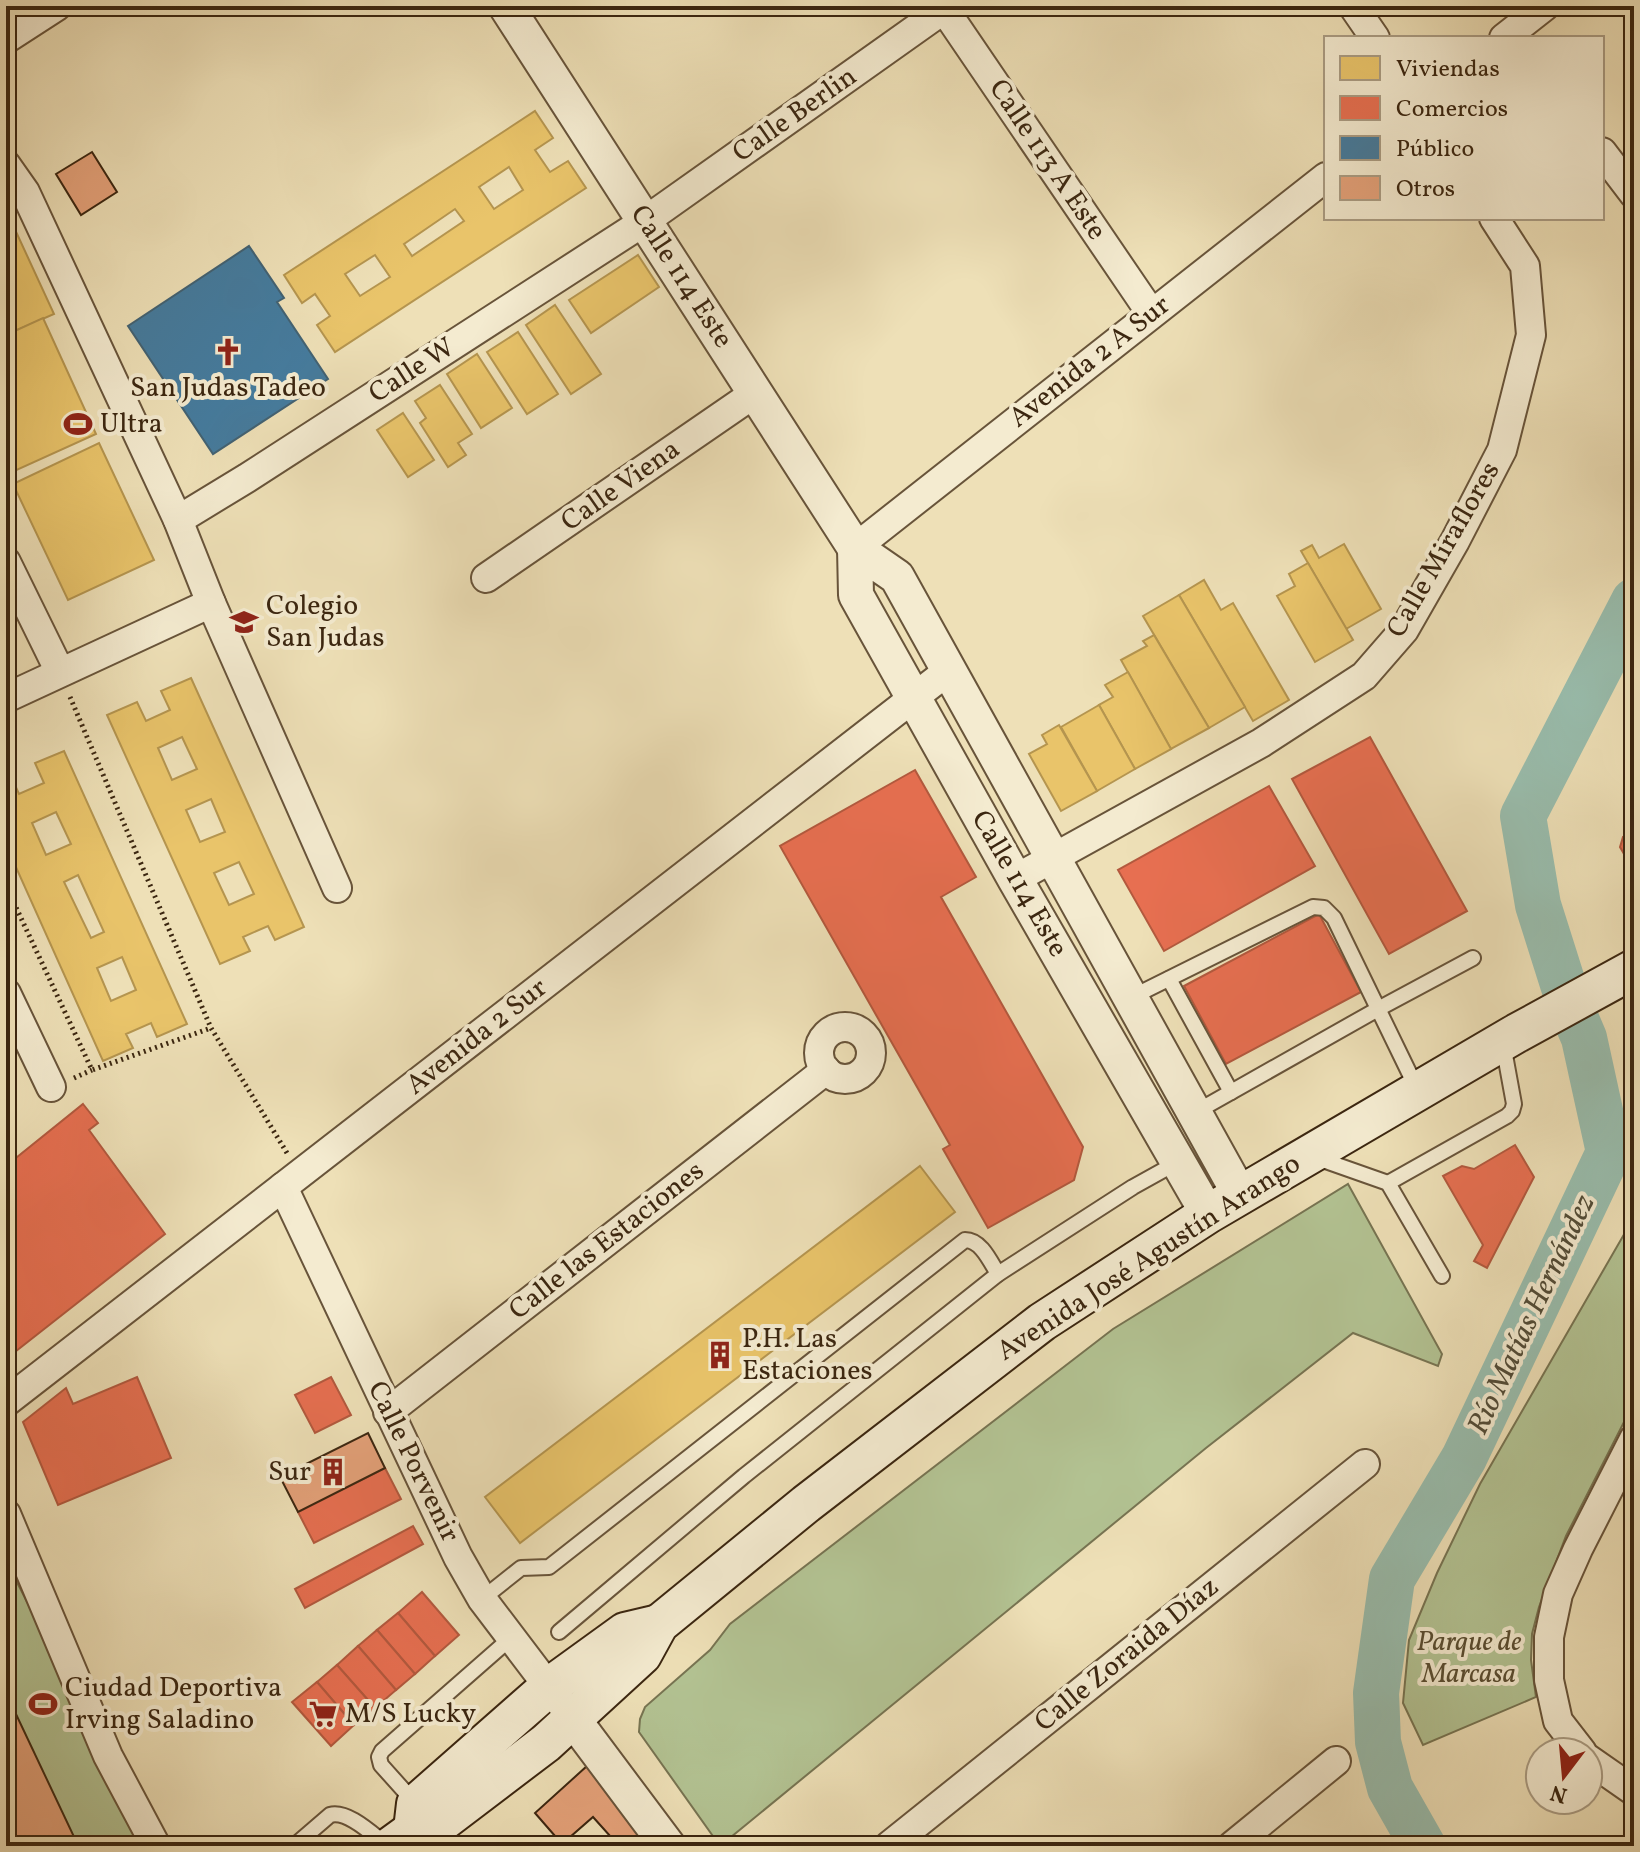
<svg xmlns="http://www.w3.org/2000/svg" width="1640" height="1852" font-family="Vollkorn,serif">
<rect width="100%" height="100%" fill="#eee0b7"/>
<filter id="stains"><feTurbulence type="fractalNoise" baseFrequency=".0025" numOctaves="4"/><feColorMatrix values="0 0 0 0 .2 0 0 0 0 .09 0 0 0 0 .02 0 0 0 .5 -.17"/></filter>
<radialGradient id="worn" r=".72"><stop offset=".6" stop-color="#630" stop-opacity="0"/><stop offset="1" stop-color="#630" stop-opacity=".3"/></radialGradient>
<g fill="#b3c393" stroke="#777452" stroke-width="2">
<polygon points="1348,1184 1442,1354 1438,1366 1353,1333 1206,1448 720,1846 639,1732 640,1719 645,1707 710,1650 730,1624 1113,1329"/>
<polygon points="1630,1224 1634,1226 1634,1407 1624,1422 1566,1536 1539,1607 1532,1634 1531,1660 1536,1697 1423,1745 1403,1703 1409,1640 1437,1573 1480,1484"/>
<polygon points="6,1561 153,1846 6,1846"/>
</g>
<g fill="#e9c46a" stroke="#b5954f" stroke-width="2" fill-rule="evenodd">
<path d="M535 111 553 138 535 150 550 172 568 161 586 188 335 352 317 325 330 316 315 294 302 303 284 275ZM509 167 523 190 494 209 479 187ZM455 209 464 221 412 256 404 244ZM375 255 390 277 360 296 345 274Z"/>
<polygon points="6,210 54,314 6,335"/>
<polygon points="638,255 659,287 591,333 569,300"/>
<polygon points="555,305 601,374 571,394 526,325"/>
<polygon points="43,318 96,434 10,473 6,464 6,335"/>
<polygon points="518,332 558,394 527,414 487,352"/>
<polygon points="477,354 512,408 481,428 447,374"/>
<polygon points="440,385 472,434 458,443 466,455 448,467 420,423 426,418 415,401"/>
<polygon points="403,413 434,460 408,477 377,430"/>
<polygon points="99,443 154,560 68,600 13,484"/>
<polygon points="1344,544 1381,609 1346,629 1301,551 1312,545 1319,558"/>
<polygon points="1308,563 1353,640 1315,662 1277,596 1295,586 1289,574"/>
<polygon points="1204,580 1221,610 1233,603 1289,700 1253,721 1179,595"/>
<polygon points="1179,595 1245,707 1209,728 1143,616"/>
<polygon points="1154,635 1209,728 1171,749 1121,660 1147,646 1143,641"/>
<polygon points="1128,672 1171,749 1135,769 1099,705 1113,697 1105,685"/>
<path d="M191 678 304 927 275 940 268 926 243 937 250 951 220 964 107 715 137 702 146 721 170 710 161 691ZM182 737 197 769 172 780 158 748ZM211 799 225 832 200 842 186 810ZM239 862 254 894 229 905 214 873Z"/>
<polygon points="1099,705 1135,769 1097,791 1061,727"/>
<polygon points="1059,725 1097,791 1061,811 1029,754 1047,744 1042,735"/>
<path d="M64 751 187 1024 157 1037 151 1023 126 1034 133 1048 103 1061 6 845V776L10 774 19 794 44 783 35 763ZM56 812 71 844 46 855 32 823ZM78 875 104 932 91 938 64 882ZM122 957 136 990 111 1001 97 968Z"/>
<polygon points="920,1166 955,1212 520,1543 485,1497"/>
</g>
<g fill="#e76f51" stroke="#b3593e" stroke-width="2">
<polygon points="1370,737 1467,911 1389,954 1292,779"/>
<polygon points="915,770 976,877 941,897 1083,1147 1074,1180 988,1228 943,1149 950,1145 780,846"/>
<polygon points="1269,786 1315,866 1164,951 1118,870"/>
<polygon points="1630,833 1634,841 1634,871 1620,847 1623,837"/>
<polygon points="1319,914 1361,992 1226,1064 1184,986"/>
<polygon points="83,1104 98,1123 89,1130 165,1234 6,1359 6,1166"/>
<polygon points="1515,1145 1534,1177 1487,1268 1474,1261 1483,1245 1443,1176 1462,1166 1474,1169"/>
<polygon points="137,1377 171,1458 58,1505 23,1422 66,1388 73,1404"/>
<polygon points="331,1377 351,1415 315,1433 295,1395"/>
<polygon points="385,1468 401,1499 314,1543 298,1512"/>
<polygon points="413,1526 423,1544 305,1608 295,1589"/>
<polygon points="422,1592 459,1635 435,1656 398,1613"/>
<polygon points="398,1613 435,1656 415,1674 377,1630"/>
<polygon points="377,1630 415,1674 396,1690 358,1646"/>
<polygon points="358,1646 396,1690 375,1708 337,1665"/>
<polygon points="337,1665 375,1708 354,1725 317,1682"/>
<polygon points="317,1682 354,1725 331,1746 292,1702"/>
</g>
<polygon fill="#457b9d" stroke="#426273" stroke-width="2" points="249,246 284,298 277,302 328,379 213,454 128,326"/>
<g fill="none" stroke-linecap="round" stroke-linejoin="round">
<polyline stroke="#99bdad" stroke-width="46" points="1423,1846 1390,1788 1378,1742 1376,1693 1392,1579 1464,1458 1609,1152 1584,1038 1569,1003 1538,905 1523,816 1634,601"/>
</g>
<g fill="#e4a179" stroke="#3b2610" stroke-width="2">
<polygon points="92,152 117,192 81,215 56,174"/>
<polygon points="368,1433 385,1468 298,1512 280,1477"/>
<polygon points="6,1693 76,1841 65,1846 6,1846"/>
<polygon points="587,1766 658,1846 619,1846 593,1817 562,1844 535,1813"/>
</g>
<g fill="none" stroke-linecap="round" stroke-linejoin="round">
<defs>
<g id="service">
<polyline points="1169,979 1231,1092"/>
<polyline points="1130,998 1313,907 1324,908 1334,918 1418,1091"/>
<polyline points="1194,1113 1378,1009 1473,958"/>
<polyline points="1317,1158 1388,1183 1442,1276"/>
<polyline points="1388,1183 1507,1116 1512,1111 1514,1104 1503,1044"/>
<path d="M482 1599 521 1568 549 1567 965 1240C981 1240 990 1261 998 1274"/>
<polyline points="559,1632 744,1476 998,1274 1133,1187 1178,1162"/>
<polyline points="416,1804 381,1765 379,1757 382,1751 512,1637"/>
<path d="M294 1846 330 1815C348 1810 373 1835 388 1846"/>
</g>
<g id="minor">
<polyline points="942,6 1151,313"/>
<polyline points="1353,6 1375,38"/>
<polyline points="1504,38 1545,6"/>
<polyline points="6,39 57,6"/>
<polyline points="1602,152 1634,194"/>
<polyline points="6,165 25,192 178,520 211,603 337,888"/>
<polyline points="178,520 247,478 645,221 944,9"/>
<polyline points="855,548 1326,177"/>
<polyline points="6,562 60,672"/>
<polyline points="486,578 755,393"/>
<polyline points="6,698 211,603"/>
<polyline points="1015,879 1261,743 1364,676 1404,630 1455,541 1502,450 1531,335 1525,266 1494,218"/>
<polyline points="6,993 51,1087"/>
<circle cx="845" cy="1053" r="26"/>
<polyline points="283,1187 458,1557 482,1599 573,1719"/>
<polyline points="6,1402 948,671"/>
<polyline points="388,1412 826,1070"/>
<polyline points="6,1514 108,1756 156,1846"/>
<polyline points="1582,1752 1558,1721 1549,1680 1549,1637 1558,1594 1578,1549 1634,1439"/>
<polyline points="1588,1759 1634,1791"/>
<polyline points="889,1846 1365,1464"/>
<polyline points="1232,1846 1336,1761"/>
</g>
<g id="tertiary">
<polyline points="506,6 855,548"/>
<polyline points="1208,1214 1015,879 856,595 855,548 897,577 1240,1195"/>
<polyline points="573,1719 668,1846"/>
</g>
<g id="secondary">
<polyline points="413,1830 416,1804 549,1687 625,1632 659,1624"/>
<polyline points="391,1846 413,1830 438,1825 546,1743 642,1655 659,1624 806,1504 1042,1322 1208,1214 1517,1033 1634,969"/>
</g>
</defs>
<use href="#service" stroke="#68543a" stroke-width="18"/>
<use href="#minor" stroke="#68543a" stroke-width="32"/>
<use href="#tertiary" stroke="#68543a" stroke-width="38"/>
<use href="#secondary" stroke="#3b2610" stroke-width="42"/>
<g stroke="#3b2610" stroke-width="5" stroke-dasharray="2 4" stroke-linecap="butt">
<polyline points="70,697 211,1028 287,1153"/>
<polyline points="6,886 92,1070 211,1028"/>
<polyline points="74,1078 92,1070"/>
</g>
<use href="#service" stroke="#f4ebd0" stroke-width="14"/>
<use href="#minor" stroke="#f4ebd0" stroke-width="28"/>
<use href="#tertiary" stroke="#f4ebd0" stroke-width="34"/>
<use href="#secondary" stroke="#f4ebd0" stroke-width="38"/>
</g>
<defs>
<symbol id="church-bare" viewBox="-9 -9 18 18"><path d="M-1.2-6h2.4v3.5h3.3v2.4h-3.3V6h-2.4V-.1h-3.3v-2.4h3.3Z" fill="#8f2418" stroke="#f4ebd0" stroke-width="2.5" paint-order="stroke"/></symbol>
<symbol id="stadium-bare" viewBox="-9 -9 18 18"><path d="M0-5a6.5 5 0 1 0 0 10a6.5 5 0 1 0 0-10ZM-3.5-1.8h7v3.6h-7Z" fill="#8f2418" stroke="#f4ebd0" stroke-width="2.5" paint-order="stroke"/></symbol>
<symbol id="school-bare" viewBox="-9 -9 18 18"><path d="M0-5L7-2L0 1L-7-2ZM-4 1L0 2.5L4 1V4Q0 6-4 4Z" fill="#8f2418" stroke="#f4ebd0" stroke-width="2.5" paint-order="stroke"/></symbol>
<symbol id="building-bare" viewBox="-9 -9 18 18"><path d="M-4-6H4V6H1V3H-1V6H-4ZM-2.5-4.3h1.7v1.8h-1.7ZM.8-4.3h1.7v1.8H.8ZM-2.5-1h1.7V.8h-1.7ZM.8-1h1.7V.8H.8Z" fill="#8f2418" stroke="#f4ebd0" stroke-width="2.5" paint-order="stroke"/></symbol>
<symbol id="supermarket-bare" viewBox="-9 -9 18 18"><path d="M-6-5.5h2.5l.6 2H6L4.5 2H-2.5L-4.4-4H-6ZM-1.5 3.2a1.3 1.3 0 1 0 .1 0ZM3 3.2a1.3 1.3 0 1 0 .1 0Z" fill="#8f2418" stroke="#f4ebd0" stroke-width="2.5" paint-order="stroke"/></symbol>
</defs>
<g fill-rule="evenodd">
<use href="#church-bare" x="208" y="332" width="40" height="40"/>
<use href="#stadium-bare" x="58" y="404" width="40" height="40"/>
<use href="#school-bare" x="224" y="602" width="40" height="40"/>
<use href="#building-bare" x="700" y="1335" width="40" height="40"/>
<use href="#building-bare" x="313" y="1452" width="40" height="40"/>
<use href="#stadium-bare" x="23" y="1684" width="40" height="40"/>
<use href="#supermarket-bare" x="303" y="1694" width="40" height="40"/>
</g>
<g text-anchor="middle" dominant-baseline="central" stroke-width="8" stroke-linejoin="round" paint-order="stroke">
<g font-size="28" fill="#3b2610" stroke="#f4ebd0">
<text transform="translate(795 115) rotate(-35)">Calle Berlin</text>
<text transform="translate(1047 160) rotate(56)">Calle 113 A Este</text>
<text transform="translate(681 277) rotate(57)">Calle 114 Este</text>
<text transform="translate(1090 362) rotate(-38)">Avenida 2 A Sur</text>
<text transform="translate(412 371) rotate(-33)">Calle W</text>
<text transform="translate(621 486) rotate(-35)">Calle Viena</text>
<text transform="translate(1444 550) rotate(-60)">Calle Miraflores</text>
<text transform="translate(1019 884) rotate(60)">Calle 114 Este</text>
<text transform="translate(477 1037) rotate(-38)">Avenida 2 Sur</text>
<text transform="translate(607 1241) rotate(-38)">Calle las Estaciones</text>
<text transform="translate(1149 1258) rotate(-33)">Avenida José Agustín Arango</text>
<text transform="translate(413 1462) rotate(64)">Calle Porvenir</text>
<text transform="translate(1127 1655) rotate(-39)">Calle Zoraida Díaz</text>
</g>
<g font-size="28" fill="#3b2610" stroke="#f4ebd0" text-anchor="start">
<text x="228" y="388" text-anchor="middle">San Judas Tadeo</text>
<text x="100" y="424">Ultra</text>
<text x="266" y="606">Colegio<tspan x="266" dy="32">San Judas</tspan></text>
<text x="742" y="1339">P.H. Las<tspan x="742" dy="32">Estaciones</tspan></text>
<text x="311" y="1472" text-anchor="end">Sur</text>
<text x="65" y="1688">Ciudad Deportiva<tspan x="65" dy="32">Irving Saladino</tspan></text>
<text x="345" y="1714">M/S Lucky</text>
</g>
<g font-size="28" font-style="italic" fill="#594d31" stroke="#f4ebd0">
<text x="1469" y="1642">Parque de<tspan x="1469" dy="32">Marcasa</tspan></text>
</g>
<g font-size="30" font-style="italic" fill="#524c37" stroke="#f4ebd0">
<text transform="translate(1532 1315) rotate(-65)">Río Matías Hernández</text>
</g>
</g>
<rect width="1640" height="1852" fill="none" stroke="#eee0b7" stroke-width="32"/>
<rect x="8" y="8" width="1624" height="1836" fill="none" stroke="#3b2610" stroke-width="4"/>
<rect x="16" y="16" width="1608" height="1820" fill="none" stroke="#3b2610" stroke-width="2"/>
<rect x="1324" y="36" width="280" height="184" fill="#f4ebd0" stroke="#aa9c83" stroke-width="2"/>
<rect x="1340" y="56" width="40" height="24" fill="#e9c46a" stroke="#aa9c83" stroke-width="2"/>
<text x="1396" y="76" font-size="24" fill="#3b2610">Viviendas</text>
<rect x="1340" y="96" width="40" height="24" fill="#e76f51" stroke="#aa9c83" stroke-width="2"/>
<text x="1396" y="116" font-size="24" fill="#3b2610">Comercios</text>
<rect x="1340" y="136" width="40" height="24" fill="#457b9d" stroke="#aa9c83" stroke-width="2"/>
<text x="1396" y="156" font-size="24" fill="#3b2610">Público</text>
<rect x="1340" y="176" width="40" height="24" fill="#e4a179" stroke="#aa9c83" stroke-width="2"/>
<text x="1396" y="196" font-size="24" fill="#3b2610">Otros</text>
<g transform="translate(1564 1776) rotate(196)"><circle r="38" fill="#f4ebd0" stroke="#aa9c83" stroke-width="2"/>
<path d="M0-6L14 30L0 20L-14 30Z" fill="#8f2418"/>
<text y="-12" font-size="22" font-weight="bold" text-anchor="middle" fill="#3b2610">N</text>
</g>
<rect width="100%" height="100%" filter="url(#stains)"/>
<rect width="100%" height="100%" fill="url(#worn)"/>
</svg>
